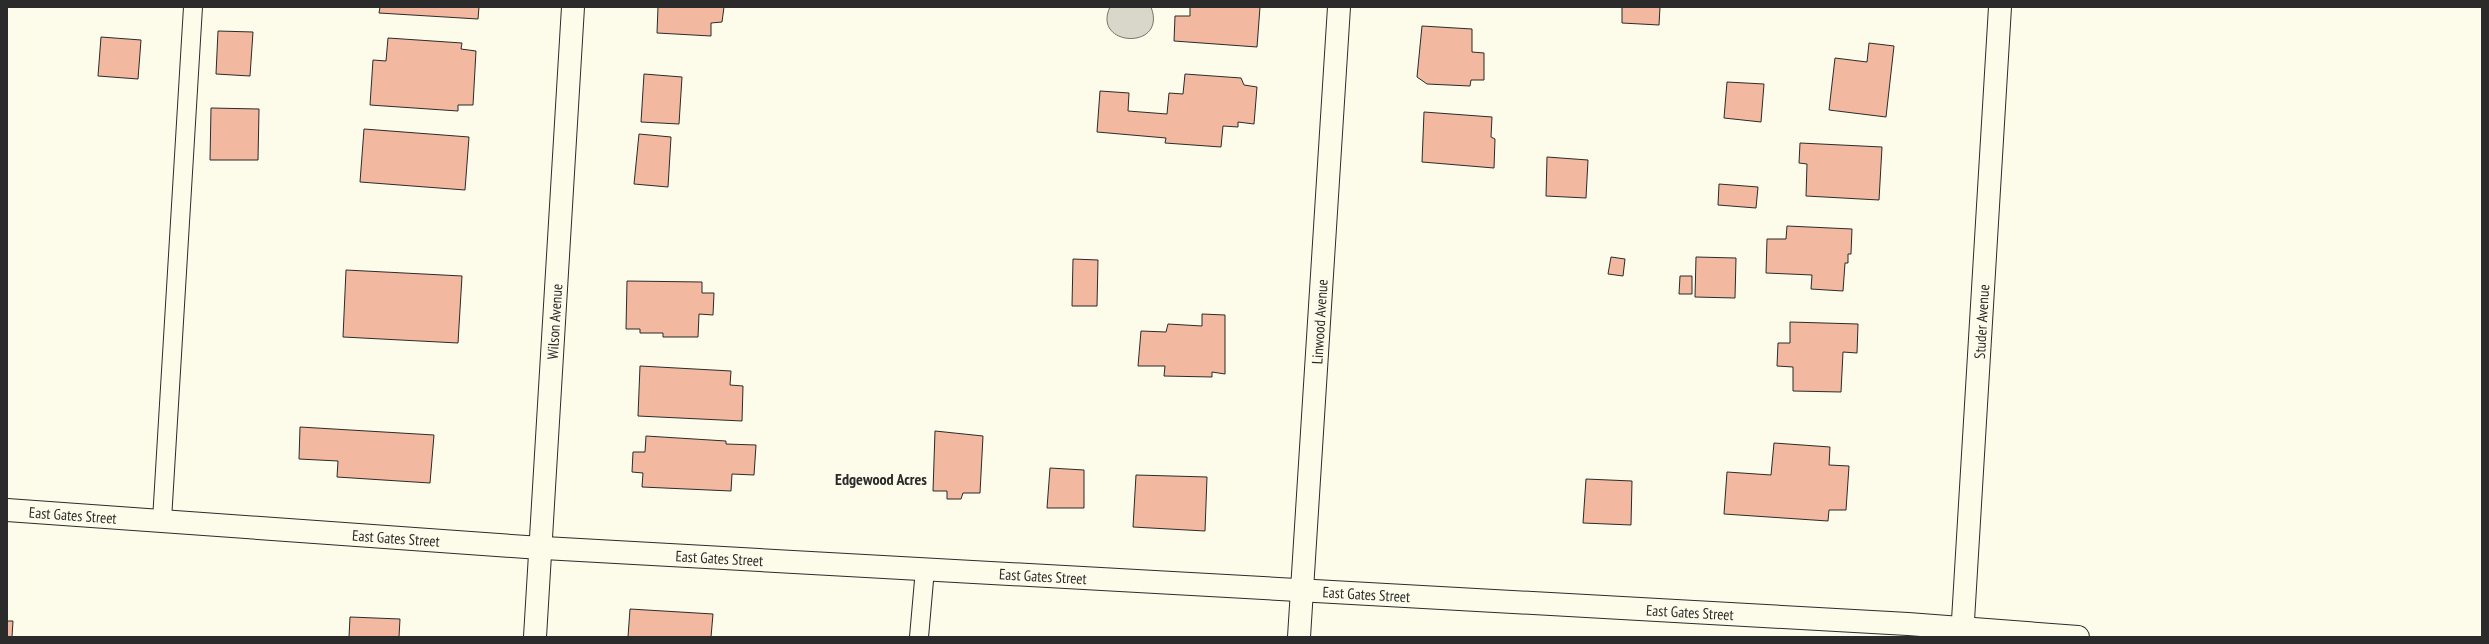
<svg xmlns="http://www.w3.org/2000/svg" width="2489" height="644" font-family="'PT Sans Narrow',sans-serif">
<rect width="100%" height="100%" fill="#fdfbea"/>
<path fill="#d8d7c9" stroke="#74746e" d="M1110 7H1151C1168 51 1091 47 1110 7Z"/>
<g fill="#f2b8a0" stroke="#2b2b2b">
<polygon points="380,7 479,7 478,19 379,13"/>
<polygon points="658,7 724,7 722,22 711,23 711,36 657,33"/>
<polygon points="1190,7 1260,7 1257,47 1174,41 1175,16 1190,16"/>
<polygon points="1622,7 1660,7 1659,25 1622,23"/>
<polygon points="1422,26 1472,29 1472,52 1484,53 1484,80 1471,80 1470,86 1427,84 1417,77"/>
<polygon points="218,31 253,32 250,76 216,74"/>
<polygon points="101,37 141,40 138,79 98,76"/>
<polygon points="388,38 462,43 461,49 476,51 473,105 458,105 458,111 370,105 373,60 386,61"/>
<polygon points="1869,43 1894,46 1886,117 1829,110 1835,58 1867,62"/>
<polygon points="644,74 682,77 679,124 641,122"/>
<polygon points="1185,74 1241,78 1244,85 1257,87 1254,124 1238,122 1238,127 1223,126 1221,147 1165,143 1166,138 1097,132 1100,91 1129,93 1128,111 1167,114 1169,93 1183,94"/>
<polygon points="1727,82 1764,84 1761,122 1724,118"/>
<polygon points="211,108 259,109 258,160 210,160"/>
<polygon points="1424,112 1492,117 1491,137 1495,139 1494,168 1422,162"/>
<polygon points="364,129 469,137 465,190 360,182"/>
<polygon points="639,134 671,137 668,187 634,184"/>
<polygon points="1800,143 1882,147 1879,200 1806,196 1807,164 1799,163"/>
<polygon points="1547,157 1588,160 1586,198 1546,196"/>
<polygon points="1719,184 1758,187 1756,208 1718,205"/>
<polygon points="1787,226 1852,229 1851,254 1848,254 1848,263 1845,263 1843,291 1811,289 1812,275 1766,273 1767,239 1786,239"/>
<polygon points="1611,257 1625,259 1623,276 1608,274"/>
<polygon points="1696,257 1736,258 1735,298 1695,297"/>
<polygon points="1073,259 1098,260 1097,306 1072,306"/>
<polygon points="346,270 462,276 458,343 343,337"/>
<polygon points="1680,276 1692,276 1692,294 1679,294"/>
<polygon points="627,281 702,282 702,293 714,293 713,315 699,314 698,337 663,337 663,333 640,333 640,329 626,329"/>
<polygon points="1202,314 1225,315 1225,374 1212,372 1212,377 1164,376 1165,366 1138,366 1141,331 1166,332 1168,324 1202,326"/>
<polygon points="1790,322 1858,324 1857,353 1843,352 1841,392 1793,391 1793,367 1777,366 1778,343 1790,343"/>
<polygon points="640,366 731,371 730,385 743,386 742,421 638,416"/>
<polygon points="300,427 434,435 430,483 337,477 338,461 299,459"/>
<polygon points="935,431 983,436 980,493 963,493 961,499 947,499 947,491 933,491"/>
<polygon points="646,436 726,441 726,444 756,445 754,475 732,474 731,491 642,487 643,473 632,472 633,452 645,452"/>
<polygon points="1774,443 1830,447 1829,465 1849,466 1846,510 1829,510 1828,521 1724,514 1727,472 1771,475"/>
<polygon points="1050,468 1084,470 1084,508 1047,508"/>
<polygon points="1136,475 1207,477 1205,531 1133,527"/>
<polygon points="1586,479 1632,481 1631,525 1583,523"/>
<polygon points="630,609 713,614 711,637 628,637"/>
<polygon points="350,617 400,619 399,637 349,637"/>
<polygon points="7,621 13,621 12,637 7,637"/>
</g>
<g fill="none" stroke-linecap="round" stroke-linejoin="round">
<defs>
<g id="lane">
<polyline points="162,520 193,7"/>
<polyline points="919,637 925,569"/>
</g>
<g id="street">
<path id="s1" d="M7 510 526 547 1908 624 2078 637"/>
<path id="s2" d="M535 637 573 7"/>
<path id="s3" d="M1299 637 1339 7"/>
<path id="s4" d="M1962 637 2000 7"/>
</g>
</defs>
<use href="#lane" stroke="#2b2b2b" stroke-width="20"/>
<use href="#street" stroke="#2b2b2b" stroke-width="24"/>
<use href="#lane" stroke="#fdfbea" stroke-width="18"/>
<use href="#street" stroke="#fdfbea" stroke-width="22"/>
</g>
<g text-anchor="middle" dominant-baseline="central" stroke-width="3" stroke-linejoin="round" paint-order="stroke">
<g font-size="15" fill="#2b2b2b" stroke="#fdfbea">
<text stroke="none"><textPath href="#s2" startOffset="316">Wilson Avenue</textPath></text>
<text stroke="none"><textPath href="#s3" startOffset="316">Linwood Avenue</textPath></text>
<text stroke="none"><textPath href="#s4" startOffset="316">Studer Avenue</textPath></text>
<text stroke="none"><textPath href="#s1" startOffset="66">East Gates Street</textPath></text>
<text stroke="none"><textPath href="#s1" startOffset="390">East Gates Street</textPath></text>
<text stroke="none"><textPath href="#s1" startOffset="714">East Gates Street</textPath></text>
<text stroke="none"><textPath href="#s1" startOffset="1038">East Gates Street</textPath></text>
<text stroke="none"><textPath href="#s1" startOffset="1362">East Gates Street</textPath></text>
<text stroke="none"><textPath href="#s1" startOffset="1686">East Gates Street</textPath></text>
</g>
<g font-size="16" font-weight="bold" fill="#2b2b2b" stroke="#fdfbea">
<text x="881" y="479">Edgewood Acres</text>
</g>
</g>
<rect width="2489" height="644" fill="none" stroke="#2b2b2b" stroke-width="16"/>
</svg>
